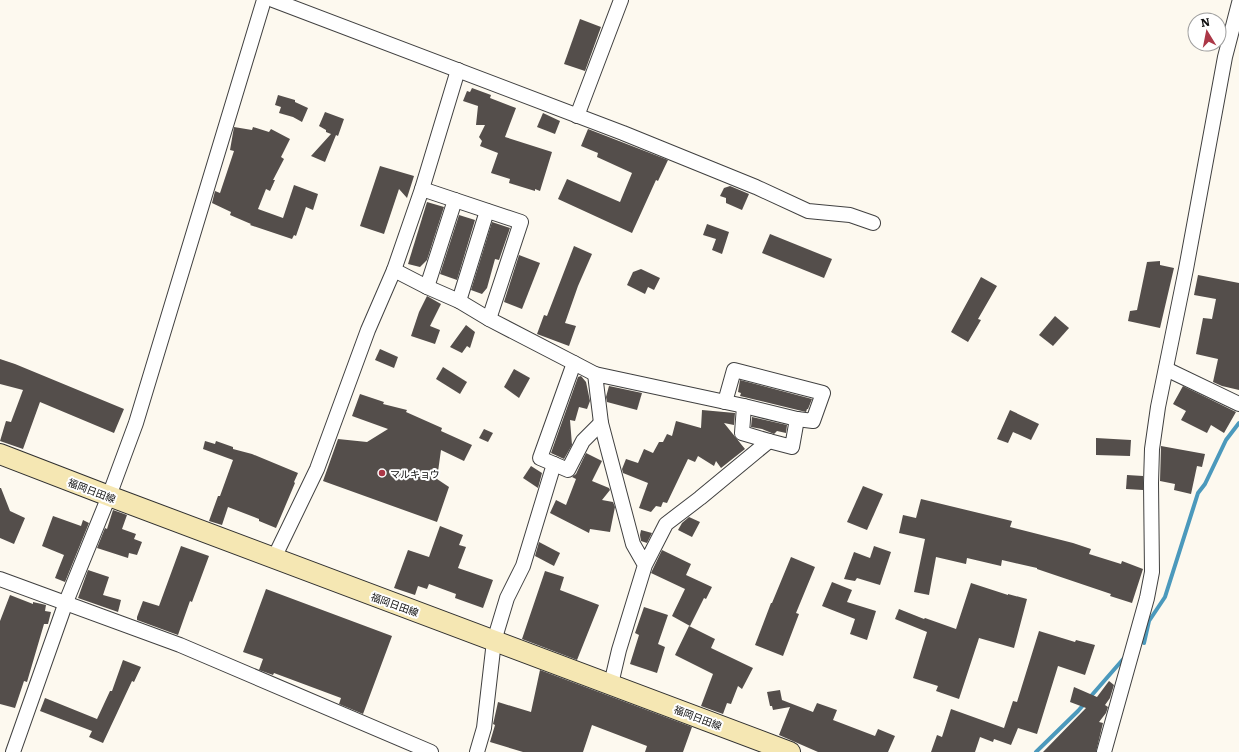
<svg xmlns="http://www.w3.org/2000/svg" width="1239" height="752" font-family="Literata,'Noto Sans JP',serif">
<rect width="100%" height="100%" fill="#fdf9ef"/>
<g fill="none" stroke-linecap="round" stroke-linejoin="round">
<g stroke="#4b99bc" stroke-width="4">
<polyline points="1144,643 1149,621 1165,597 1198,493 1205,484 1226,440 1239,423"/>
<polyline points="1036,752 1078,711 1125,657"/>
</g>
</g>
<g fill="#544e4b">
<polygon points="580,19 601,27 585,71 564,64"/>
<polygon points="472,88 491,95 490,98 516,108 505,137 552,152 540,191 535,189 535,191 509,183 510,179 491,173 498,153 480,146 482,141 479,137 485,125 476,125 478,106 463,101 467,91 470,92"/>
<polygon points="278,95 295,100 295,102 308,108 302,122 293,117 279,113 281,107 275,105"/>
<polygon points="325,112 344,119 338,136 336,135 325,162 311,156 331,134 326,132 326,130 319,126"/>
<polygon points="543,113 560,121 555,134 537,127"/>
<polygon points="234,127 252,130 253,127 269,132 271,129 290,139 281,157 284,159 273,180 275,180 270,191 266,189 258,209 283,218 294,185 318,194 313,210 306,207 296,236 294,235 292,239 250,225 251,224 230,215 231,212 212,203 215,191 220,193 234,151 230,150"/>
<polygon points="588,129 668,160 658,181 656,180 632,233 558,199 567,179 620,202 632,173 597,157 598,153 581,146"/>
<polygon points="380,166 414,176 407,198 399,189 384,234 360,226"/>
<polygon points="730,186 749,194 742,210 726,203 726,198 720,196 724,188"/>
<polygon points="427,202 444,207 427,260 420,267 408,264"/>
<polygon points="459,215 475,220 457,280 440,274"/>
<polygon points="492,222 510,228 499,260 495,259 487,288 482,294 471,290"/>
<polygon points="707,224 729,232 722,254 712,250 716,239 703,235"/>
<polygon points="770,234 832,259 824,278 762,253"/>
<polygon points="574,246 592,254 578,286 565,323 576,326 569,346 537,334 544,315 547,316"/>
<polygon points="519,255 540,263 522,309 504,302"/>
<polygon points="1160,261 1160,265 1174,268 1160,328 1128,321 1130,311 1137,310 1147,262"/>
<polygon points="641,269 660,278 654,290 648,287 645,294 627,285 633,272"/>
<polygon points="1198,275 1239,283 1239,390 1222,386 1213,382 1218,359 1196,354 1203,318 1212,319 1216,299 1194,295"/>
<polygon points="981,277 997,286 978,319 981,320 968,342 951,332"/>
<polygon points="427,296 441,304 430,326 440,330 435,344 411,336 419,312"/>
<polygon points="1055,316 1069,328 1053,346 1039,335"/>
<polygon points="466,325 475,332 470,348 467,346 462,353 450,347"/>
<polygon points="380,349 398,357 394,368 375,360"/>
<polygon points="0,359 15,364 124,409 114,433 40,402 23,449 0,441 6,421 11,422 23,390 0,384"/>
<polygon points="443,367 467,382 460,394 436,379"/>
<polygon points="514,369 530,378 519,398 504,387"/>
<polygon points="581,376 586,382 590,401 587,409 579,407 575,421 570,420 572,445 564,459 551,453 578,377"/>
<polygon points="740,380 812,399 808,409 807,409 806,412 740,396 741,393 738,392"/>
<polygon points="609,386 642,393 637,410 607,402 606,397"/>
<polygon points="1183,386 1236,412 1224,433 1211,425 1207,433 1181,420 1186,411 1173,404"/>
<polygon points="360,394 384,402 383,404 407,410 406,412 442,428 441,431 472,445 464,461 441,450 437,479 449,487 437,522 323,481 338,439 367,442 388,429 352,416"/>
<polygon points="702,410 735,413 734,425 724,423 745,449 721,468 716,461 714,466 698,456 695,462 688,459 667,503 663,502 661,507 656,506 651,512 639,508 648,483 623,473 622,469 626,459 638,463 644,449 653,453 659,442 663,442 667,434 672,436 676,421 701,428"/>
<polygon points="1010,410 1039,424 1031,440 1013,432 1008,443 997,439"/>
<polygon points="752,417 787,425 786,433 777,431 774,434 762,429 751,427"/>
<polygon points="484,429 493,433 488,442 479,438"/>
<polygon points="1096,438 1131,440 1130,456 1096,455"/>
<polygon points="205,441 215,444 216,441 233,447 233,449 252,454 298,473 294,482 295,483 276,528 259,521 259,519 228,507 222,525 209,521 218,496 220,496 233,460 203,449"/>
<polygon points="1161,446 1205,454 1202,467 1197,466 1191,494 1174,490 1175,484 1160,481"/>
<polygon points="586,453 602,461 592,481 609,488 610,490 602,500 613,502 615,507 610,532 590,529 589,533 550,513 556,500 566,505 576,479 572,477 576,474"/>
<polygon points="531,466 542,473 538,488 523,478"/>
<polygon points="1127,475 1143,476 1143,490 1126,489"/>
<polygon points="863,486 883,494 867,530 847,522"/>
<polygon points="0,488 1,488 10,511 25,518 14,544 0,538"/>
<polygon points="921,499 1012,521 1010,527 1073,543 1091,549 1089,554 1121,564 1122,561 1143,569 1132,603 1110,596 1111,594 1037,569 1037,568 1002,560 1001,566 967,558 966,564 936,557 929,595 914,592 925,539 899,533 903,515 916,518"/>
<polygon points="113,510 127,515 122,529 136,534 134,539 142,542 137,555 129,553 128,558 97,548 105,528 107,529"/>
<polygon points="53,516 81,526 83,520 89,523 65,582 55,578 64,555 42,546"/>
<polygon points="689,517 700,522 692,537 678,530 682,523"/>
<polygon points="440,526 463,535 459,545 466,547 458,568 493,580 483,608 455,598 456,594 429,584 427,589 418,586 415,595 394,588 408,550 429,557"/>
<polygon points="641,530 652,533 647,543 641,541 640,535"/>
<polygon points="539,542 560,553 554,566 535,556"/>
<polygon points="181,546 209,556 192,602 190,601 178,635 137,620 137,617 143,601 159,606"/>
<polygon points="874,546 891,552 880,585 857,578 855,581 844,579 854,552 870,558"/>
<polygon points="662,550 691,564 686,575 712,587 706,599 704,598 690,626 672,616 685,589 651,573"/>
<polygon points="791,557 815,567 796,613 799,614 783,656 755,645 771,603 772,603"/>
<polygon points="88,570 109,577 103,595 121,600 118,612 78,598"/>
<polygon points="545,571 564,577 560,590 599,605 577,660 522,639"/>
<polygon points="832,582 852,590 847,602 876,611 867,640 850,634 855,619 822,606"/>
<polygon points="971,583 1008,595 1008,594 1027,599 1014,648 979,638 959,699 936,691 938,686 913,678 927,632 895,619 899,609 924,619 925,618 956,629"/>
<polygon points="266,589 392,636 363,714 339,704 341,698 274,673 273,675 259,670 263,659 243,652"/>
<polygon points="10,595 33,604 33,602 46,605 45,611 51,612 48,624 44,624 27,682 24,681 15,708 0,704 0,621"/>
<polygon points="644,607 668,615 658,644 665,647 657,673 630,664 639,635 635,633"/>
<polygon points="689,626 715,639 711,648 753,668 742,689 738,686 731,704 727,703 723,714 701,706 713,674 675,655"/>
<polygon points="1039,631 1075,642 1076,640 1095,645 1085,675 1058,666 1037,734 1018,728 1011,745 994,739 993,742 980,737 975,752 931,752 937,735 942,737 951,709 1004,728 1013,701 1017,702"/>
<polygon points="123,660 141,667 134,682 132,681 103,743 89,737 92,731 40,711 45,698 97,719 110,691 112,691"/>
<polygon points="540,670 692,727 683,752 645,752 647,746 592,725 583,752 523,752 490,742 495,725 493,724 494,720 498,702 531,712"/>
<polygon points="1109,681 1114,685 1110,698 1105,705 1108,707 1106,713 1099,722 1103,723 1096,752 1043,752 1086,708 1070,702 1074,687 1097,697"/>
<polygon points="780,690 782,700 813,712 817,703 837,710 833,720 875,736 878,729 895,736 888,752 818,752 779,735 790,707 773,710 772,706 770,706 767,692"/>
</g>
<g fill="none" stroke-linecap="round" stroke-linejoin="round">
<defs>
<g id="minor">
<polyline points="273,0 623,133 756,187 808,211 850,215 873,223"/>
<polyline points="577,116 621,0"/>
<polyline points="422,189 458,70"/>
<polyline points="394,270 422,189 521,222 489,319"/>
<polyline points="427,287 455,200"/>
<polyline points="459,301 487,211"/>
<polyline points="1166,369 1239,404"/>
<polyline points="595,374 574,363 540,458 568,470 583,441 601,423"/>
<polyline points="725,402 734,370 823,393 813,421 797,419 744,406"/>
<polyline points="769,441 792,447 797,419"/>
<polyline points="274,558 317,469 368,330 394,270 427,287 459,301 489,319 574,363"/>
<polyline points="0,579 180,645 431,752"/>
<polyline points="611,684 619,650 645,565 633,544 601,423 595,374 744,406 742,433 769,441 700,498 666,524 645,565"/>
<polyline points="13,752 66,602 109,496 136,423 264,0"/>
<polyline points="477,752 484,728 494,641 507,598 523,566 554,464"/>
<polyline points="1104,752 1147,598 1152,572 1151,483 1152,449 1158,407 1186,269 1225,57 1239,3"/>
</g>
<polyline id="secondary" points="0,454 109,496 790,752"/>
</defs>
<use href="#minor" stroke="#404040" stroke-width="16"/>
<use href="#secondary" stroke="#2f2f2f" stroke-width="22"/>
<use href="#minor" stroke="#fff" stroke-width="14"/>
<use href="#secondary" stroke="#f5e7b3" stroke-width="20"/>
</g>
<circle fill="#ab3747" stroke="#fff" stroke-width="1.5" cx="382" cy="473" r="4"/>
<g text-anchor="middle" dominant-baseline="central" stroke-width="4" stroke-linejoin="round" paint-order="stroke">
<g font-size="10" fill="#0d0d0d" stroke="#fff" text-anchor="start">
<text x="390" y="473">マルキョウ</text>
</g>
<g font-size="10" fill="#0d0d0d" stroke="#fff">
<text transform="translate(92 490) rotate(21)">福岡日田線</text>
<text transform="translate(395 604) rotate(20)">福岡日田線</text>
<text transform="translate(698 717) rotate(21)">福岡日田線</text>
</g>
</g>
<g transform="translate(1207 32) rotate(350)"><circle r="19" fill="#ffffff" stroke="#9e9e9e"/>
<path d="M0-3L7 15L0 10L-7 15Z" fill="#ab3747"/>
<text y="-6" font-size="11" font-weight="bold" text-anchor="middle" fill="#0d0d0d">N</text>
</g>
</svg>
